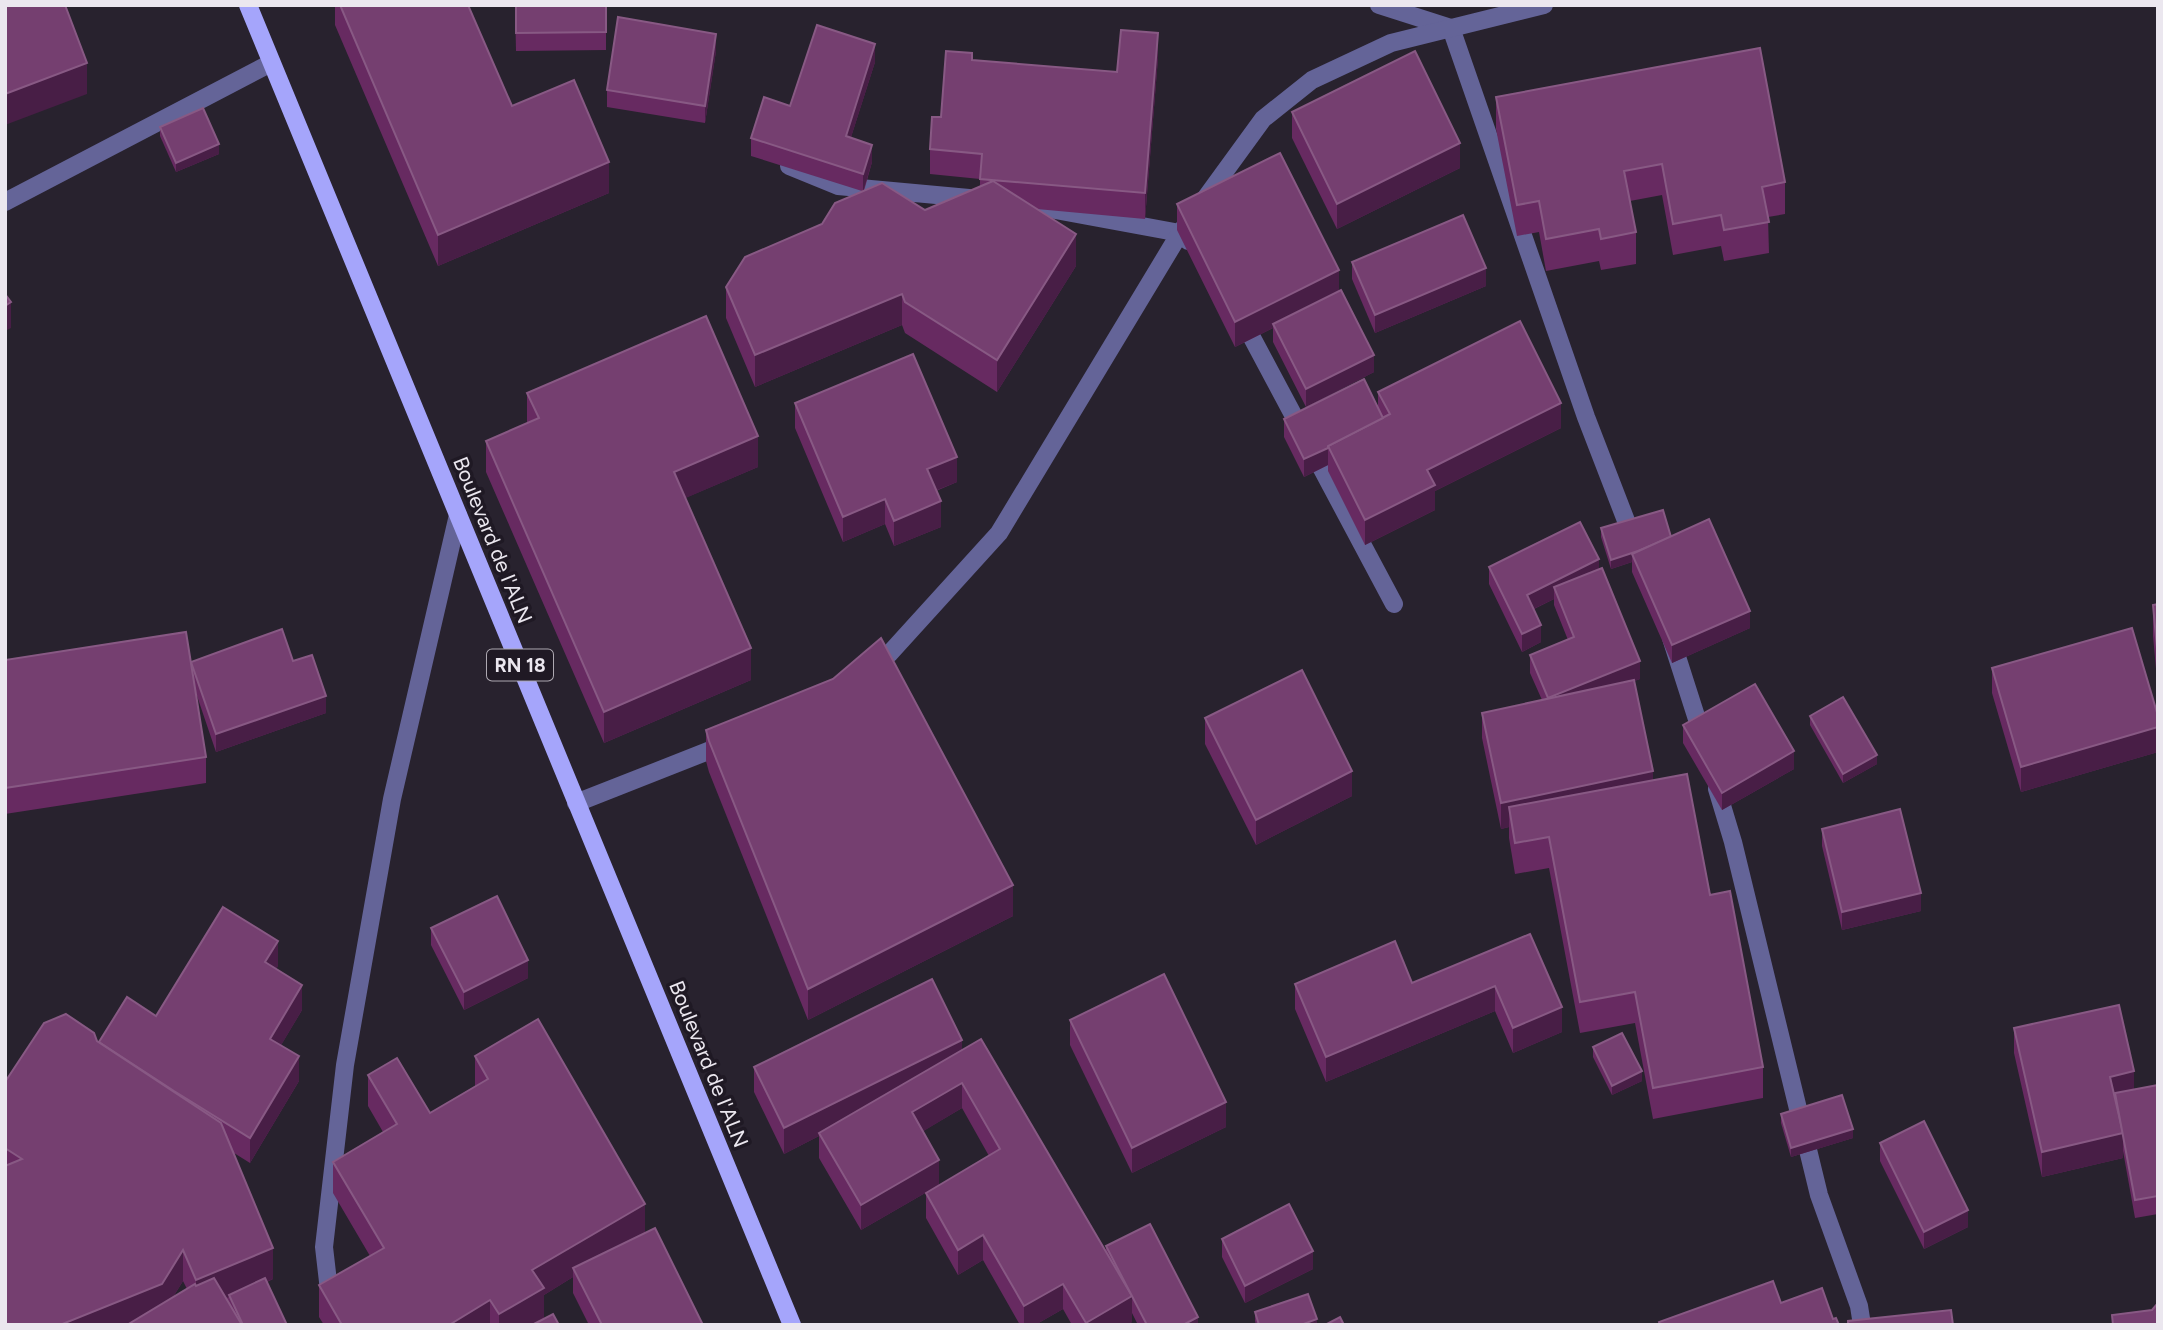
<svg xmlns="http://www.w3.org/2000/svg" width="2163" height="1330" font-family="Figtree,sans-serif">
<rect width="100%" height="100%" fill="#28222e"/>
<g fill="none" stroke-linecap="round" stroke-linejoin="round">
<g stroke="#646498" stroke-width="18">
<polyline points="1379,5 1451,28 1586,417 1635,544"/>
<polyline points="789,166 838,186 980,199"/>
<polyline points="5,202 271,63"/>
<polyline points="1039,207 1180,233 1188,241"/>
<polyline points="1241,317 1394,604"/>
<polyline points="1671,638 1703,738"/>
<polyline points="871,669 890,653 999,533 1180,233 1263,119 1312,80 1391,43 1544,5"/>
<polyline points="1717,789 1733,842 1819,1195 1859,1306 1862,1325"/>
<polyline points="576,803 726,744"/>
<polyline points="333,1325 324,1247 345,1065 392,799 458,515"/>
</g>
<polyline stroke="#a5a5fb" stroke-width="18" points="248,5 792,1325"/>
</g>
<g fill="#672a61" fill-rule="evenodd">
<polygon points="335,5 468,5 512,106 609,193 438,266 335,25"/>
<polygon points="515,5 606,5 606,50 516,51"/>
<polygon points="716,51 705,123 607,107 607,90"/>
<polygon points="1158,58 1145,219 1037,209 1076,266 997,392 905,333 902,325 755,387 726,318 726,287 822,224 862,191 751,156 751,138 790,106 875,62 851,137 872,162 864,191 925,210 980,187 980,179 930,174 930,149 941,117 972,60 1117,72"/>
<polygon points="1496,97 1785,182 1785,214 1768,217 1769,253 1724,261 1721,246 1673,255 1662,195 1630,201 1636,232 1636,264 1601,270 1599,261 1546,271 1539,232 1517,236 1496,129"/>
<polygon points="1292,112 1460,168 1337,229 1292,138"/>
<polygon points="160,127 219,154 176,172 160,136"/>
<polygon points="1177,204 1339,291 1374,372 1306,407 1273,342 1273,328 1235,347 1177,230"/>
<polygon points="1352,262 1486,286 1375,333 1352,279"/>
<polygon points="1378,392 1561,428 1435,491 1435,510 1365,545 1328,471 1328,465 1304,477 1284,437 1284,419 1378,408"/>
<polygon points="527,393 758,467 685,498 751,680 604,743 486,472 486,441 527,423"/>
<polygon points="795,403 957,482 936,491 941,527 894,546 885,524 843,542 795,428"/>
<polygon points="1601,528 1671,537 1750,628 1672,663 1632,572 1632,562 1611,569 1601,537"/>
<polygon points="1489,567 1599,569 1640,679 1634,681 1653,780 1710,895 1763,1067 1763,1098 1653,1119 1635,1023 1580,1033 1549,868 1515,874 1509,838 1509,827 1501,829 1482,738 1482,713 1542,700 1530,673 1530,655 1568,640 1554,605 1554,599 1534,609 1541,642 1522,652 1489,584"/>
<polygon points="2158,604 2158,691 2153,636 2153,605"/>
<polygon points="5,660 191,663 293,661 326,713 216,752 196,693 206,757 206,783 5,814"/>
<polygon points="1992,668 2158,727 2158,752 2021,792 1992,693"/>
<polygon points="1810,716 1877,764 1843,783 1810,725"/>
<polygon points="1205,718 1352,796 1256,845 1205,744"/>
<polygon points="1683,725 1794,769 1722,810 1683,743"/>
<polygon points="706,730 1013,916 808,1020 709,772 706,761"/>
<polygon points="1822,829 1921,911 1842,930 1822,846"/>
<polygon points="431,928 528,978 464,1010 431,945"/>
<polygon points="1530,934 1562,1032 1513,1053 1495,1011 1326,1082 1295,1009 1295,984 1412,983"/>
<path d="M278 966 276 969 302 1010 281 1045 299 1081 250 1163 234 1153 273 1279 267 1282 287 1325H5V1082L97 1041 99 1042 156 1016ZM183 1281 187 1289 173 1297Z"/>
<polygon points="1070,1020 1226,1127 1132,1173 1070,1045"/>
<polygon points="2014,1028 2134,1089 2158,1085 2158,1214 2135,1218 2123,1151 2123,1158 2042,1177 2014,1053"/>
<polygon points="1593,1047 1642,1081 1612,1095 1593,1057"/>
<polygon points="962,1050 1106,1254 1106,1246 1198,1325 1138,1325 1132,1313 1132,1322 1126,1325 1072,1325 1063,1309 1035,1325 1020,1325 983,1260 958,1275 926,1218 926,1193 989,1156 962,1108 923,1131 939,1185 861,1230 819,1158 819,1136 784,1154 754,1092 754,1067"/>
<polygon points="475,1056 645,1232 703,1325 589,1325 573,1293 573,1277 544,1295 544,1319 559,1325 324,1325 319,1317 319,1285 370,1256 333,1193 333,1162 383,1132 368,1106 368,1075 430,1113 475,1086"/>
<polygon points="1781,1114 1853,1138 1791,1157 1781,1123"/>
<polygon points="1880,1143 1968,1227 1924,1249 1880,1161"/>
<polygon points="1222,1239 1313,1269 1245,1303 1222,1257"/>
<polygon points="1255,1312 1317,1325 1256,1325 1255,1321"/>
</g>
<g fill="#481e46">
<polygon points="1158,33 1158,58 1145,219 1145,193"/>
<polygon points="716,34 716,51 705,123 705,106"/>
<polygon points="875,44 875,62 846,153 846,136"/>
<polygon points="87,63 87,94 5,125 5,94"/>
<polygon points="1460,143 1460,168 1337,229 1337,204"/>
<polygon points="219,144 219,154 176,172 176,163"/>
<polygon points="872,145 872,162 863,192 863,174"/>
<polygon points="609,162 609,193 438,266 438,235"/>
<polygon points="1076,234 1076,266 997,392 997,360"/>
<polygon points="1486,268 1486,286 1375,333 1375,315"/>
<polygon points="1339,270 1339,296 1273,324 1273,328 1235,347 1235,322"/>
<polygon points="902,294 902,325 755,387 755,355"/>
<polygon points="11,302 11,328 5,331 5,306"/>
<polygon points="1374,355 1374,372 1306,407 1306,389"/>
<polygon points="1561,403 1561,428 1435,491 1435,510 1365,545 1365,520 1427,470"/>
<polygon points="758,436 758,467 674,503 674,472"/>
<polygon points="1328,448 1328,465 1304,477 1304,459"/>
<polygon points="957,457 957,482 927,494 927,469"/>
<polygon points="885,499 885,524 843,542 843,517"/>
<polygon points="941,501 941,527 894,546 894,521"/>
<polygon points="1672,541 1632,554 1632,562 1611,569 1611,560"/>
<polygon points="1599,559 1599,577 1554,587 1554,599 1527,612 1527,595"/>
<polygon points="1750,611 1750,628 1672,663 1672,645"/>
<polygon points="1541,625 1541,642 1522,652 1522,634"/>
<polygon points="751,648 751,680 604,743 604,712"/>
<polygon points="1640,661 1640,679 1548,716 1548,698"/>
<polygon points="326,696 326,713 216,752 216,734"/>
<polygon points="2158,727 2158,752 2021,792 2021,767"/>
<polygon points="1794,751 1794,769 1722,810 1722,793"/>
<polygon points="1877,755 1877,764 1843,783 1843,774"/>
<polygon points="1352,771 1352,796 1256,845 1256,820"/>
<polygon points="1653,771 1653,796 1509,807 1509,827 1501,829 1501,803"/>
<polygon points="1013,885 1013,916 808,1020 808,989"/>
<polygon points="1921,893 1921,911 1842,930 1842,912"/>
<polygon points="278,941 278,966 265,988 265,962"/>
<polygon points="528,960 528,978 464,1010 464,992"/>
<polygon points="302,985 302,1010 270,1064 270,1039"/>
<polygon points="1495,986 1495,1011 1326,1082 1326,1057"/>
<polygon points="1562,1007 1562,1032 1513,1053 1513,1028"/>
<polygon points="962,1040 962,1065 819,1133 819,1136 784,1154 784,1128"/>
<polygon points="299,1056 299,1081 250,1163 250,1138"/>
<polygon points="1642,1071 1642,1081 1612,1095 1612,1086"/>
<polygon points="2134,1071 2134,1096 2115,1093 2115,1101 2110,1077"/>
<polygon points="962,1083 962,1108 912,1138 912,1112"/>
<polygon points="1226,1102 1226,1127 1132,1173 1132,1148"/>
<polygon points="1853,1129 1853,1138 1791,1157 1791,1148"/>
<polygon points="2123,1133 2123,1158 2042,1177 2042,1152"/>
<polygon points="939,1160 939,1185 861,1230 861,1205"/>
<polygon points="645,1204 645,1236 573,1268 573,1277 544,1295 544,1320 535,1325 499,1325 499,1314 532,1270"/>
<polygon points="1968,1210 1968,1227 1924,1249 1924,1232"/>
<polygon points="983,1235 983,1260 958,1275 958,1250"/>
<polygon points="273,1248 273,1279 230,1297 229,1295 229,1297 196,1311 196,1280"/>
<polygon points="183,1250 183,1281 162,1315 138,1325 60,1325"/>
<polygon points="1313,1251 1313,1269 1245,1303 1245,1286"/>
<polygon points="1063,1284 1063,1309 1035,1325 1024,1325 1024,1306"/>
<polygon points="1132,1296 1132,1322 1126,1325 1086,1325 1086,1323"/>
<polygon points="490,1300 490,1325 449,1325"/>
<polygon points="1198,1317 1198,1325 1183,1325"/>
<polygon points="1317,1319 1317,1325 1301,1325"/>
</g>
<g fill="#753f70" stroke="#885984" stroke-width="2">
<polygon points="5,5 65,5 87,63 5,94"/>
<polygon points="340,5 468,5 512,106 574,80 609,162 438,235"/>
<polygon points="516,5 606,5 606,32 516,33"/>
<polygon points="618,17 716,34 705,106 607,90"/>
<polygon points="817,25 875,44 846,136 872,145 863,174 751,138 764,97 790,106"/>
<polygon points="1121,30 1158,33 1145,193 980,179 982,154 930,149 932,117 941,117 946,51 972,53 972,60 1117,72"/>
<polygon points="1760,48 1785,182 1762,187 1769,222 1724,230 1721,215 1673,224 1662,164 1624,171 1636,232 1601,239 1599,229 1546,239 1539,201 1517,205 1496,97"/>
<polygon points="1415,51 1460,143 1337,204 1292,112"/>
<polygon points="203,108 219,144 176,163 160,127"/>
<polygon points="1280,153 1339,270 1235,322 1177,204"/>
<polygon points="993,181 1076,234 997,360 905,302 902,294 755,355 726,287 745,257 822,224 835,203 882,183 925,210"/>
<polygon points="1463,215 1486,268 1375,315 1352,262"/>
<polygon points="1341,290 1374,355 1306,389 1273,324"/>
<polygon points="5,294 11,302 5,306"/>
<polygon points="706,316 758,436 674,472 751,648 604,712 486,441 539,418 527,393"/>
<polygon points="1520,321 1561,403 1427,470 1435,485 1365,520 1328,446 1390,414 1378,392"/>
<polygon points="913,354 957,457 927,469 941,501 894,521 885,499 843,517 795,403"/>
<polygon points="1364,379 1383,418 1328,446 1328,448 1304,459 1284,419"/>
<polygon points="1663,510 1671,537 1638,551 1611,560 1601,528"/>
<polygon points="1709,519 1750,611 1672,645 1632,554"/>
<polygon points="1580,522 1599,559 1527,595 1541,625 1522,634 1489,567"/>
<polygon points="1602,568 1640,661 1548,698 1530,655 1574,637 1554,587"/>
<polygon points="2158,604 2158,659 2153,605"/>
<polygon points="2132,628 2158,716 2158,727 2021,767 1992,668"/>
<polygon points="282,629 293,661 312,655 326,696 216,734 191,662"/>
<polygon points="186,632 206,757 5,788 5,660"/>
<polygon points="881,638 1013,885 808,989 709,741 706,730 833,679"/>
<polygon points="1302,670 1352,771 1256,820 1205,718"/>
<polygon points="1634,680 1653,771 1501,803 1482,713"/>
<polygon points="1755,684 1794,751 1722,793 1683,725"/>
<polygon points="1843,697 1877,755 1843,774 1810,716"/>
<polygon points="1687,774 1710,895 1730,891 1763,1067 1653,1088 1635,992 1580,1002 1549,837 1515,843 1509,807"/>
<polygon points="1900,809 1921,893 1842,912 1822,829"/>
<polygon points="497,896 528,960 464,992 431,928"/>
<polygon points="223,907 278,941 265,962 302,985 270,1039 299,1056 250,1138 174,1091 99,1042 127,997 156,1016"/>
<polygon points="1530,934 1562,1007 1513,1028 1495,986 1326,1057 1295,984 1395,941 1412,983"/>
<polygon points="1164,974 1226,1102 1132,1148 1070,1020"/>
<polygon points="932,979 962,1040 784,1128 754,1067"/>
<polygon points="2119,1005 2134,1071 2110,1077 2123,1133 2042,1152 2014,1028"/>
<polygon points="66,1014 94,1033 97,1041 221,1123 273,1248 196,1280 183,1250 162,1284 60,1325 5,1325 5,1166 22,1159 5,1148 5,1082 44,1023"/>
<polygon points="538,1019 645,1204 532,1270 544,1288 499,1314 490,1300 449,1325 342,1325 319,1285 384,1248 333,1162 397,1124 368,1075 397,1058 430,1113 488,1079 475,1056"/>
<polygon points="1622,1033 1642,1071 1612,1086 1593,1047"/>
<polygon points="981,1039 1132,1296 1086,1323 1063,1284 1024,1306 983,1235 958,1250 926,1193 1000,1149 962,1083 912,1112 939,1160 861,1205 819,1133"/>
<polygon points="2158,1085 2158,1196 2135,1200 2115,1093"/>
<polygon points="1842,1095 1853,1129 1791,1148 1781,1114"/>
<polygon points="1924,1121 1968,1210 1924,1232 1880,1143"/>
<polygon points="1289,1204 1313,1251 1245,1286 1222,1239"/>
<polygon points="1150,1224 1198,1317 1183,1325 1147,1325 1106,1246"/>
<polygon points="655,1228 703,1325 602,1325 573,1268"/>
<polygon points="214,1278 242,1325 127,1325 195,1284 196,1286"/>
<polygon points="265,1278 287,1325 243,1325 229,1295"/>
<polygon points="1773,1281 1781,1303 1822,1288 1833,1319 1836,1318 1839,1325 1660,1325 1659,1322"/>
<polygon points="1308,1294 1317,1319 1301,1325 1259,1325 1255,1312"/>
<polygon points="2158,1303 2158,1325 2113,1325 2112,1315 2152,1310"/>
<polygon points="1951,1310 1953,1325 1848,1325 1848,1321"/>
<polygon points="553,1314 559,1325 532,1325"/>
<polygon points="1340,1317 1344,1325 1325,1325"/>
</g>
<g text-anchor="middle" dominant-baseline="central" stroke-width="7" stroke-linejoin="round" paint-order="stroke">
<rect fill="#1f1924" stroke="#aea9b2" stroke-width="2" x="487" y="649.5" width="66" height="31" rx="5"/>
<g font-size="19" font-weight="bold" fill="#ebe7ef">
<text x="520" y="665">RN 18</text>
</g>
<g font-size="21" fill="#ebe7ef" stroke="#1f1924">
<text transform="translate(493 540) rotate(68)">Boulevard de l'ALN</text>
<text transform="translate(709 1064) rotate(68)">Boulevard de l'ALN</text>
</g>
</g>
<rect width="2163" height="1330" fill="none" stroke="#ebe7ef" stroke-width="14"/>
</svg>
